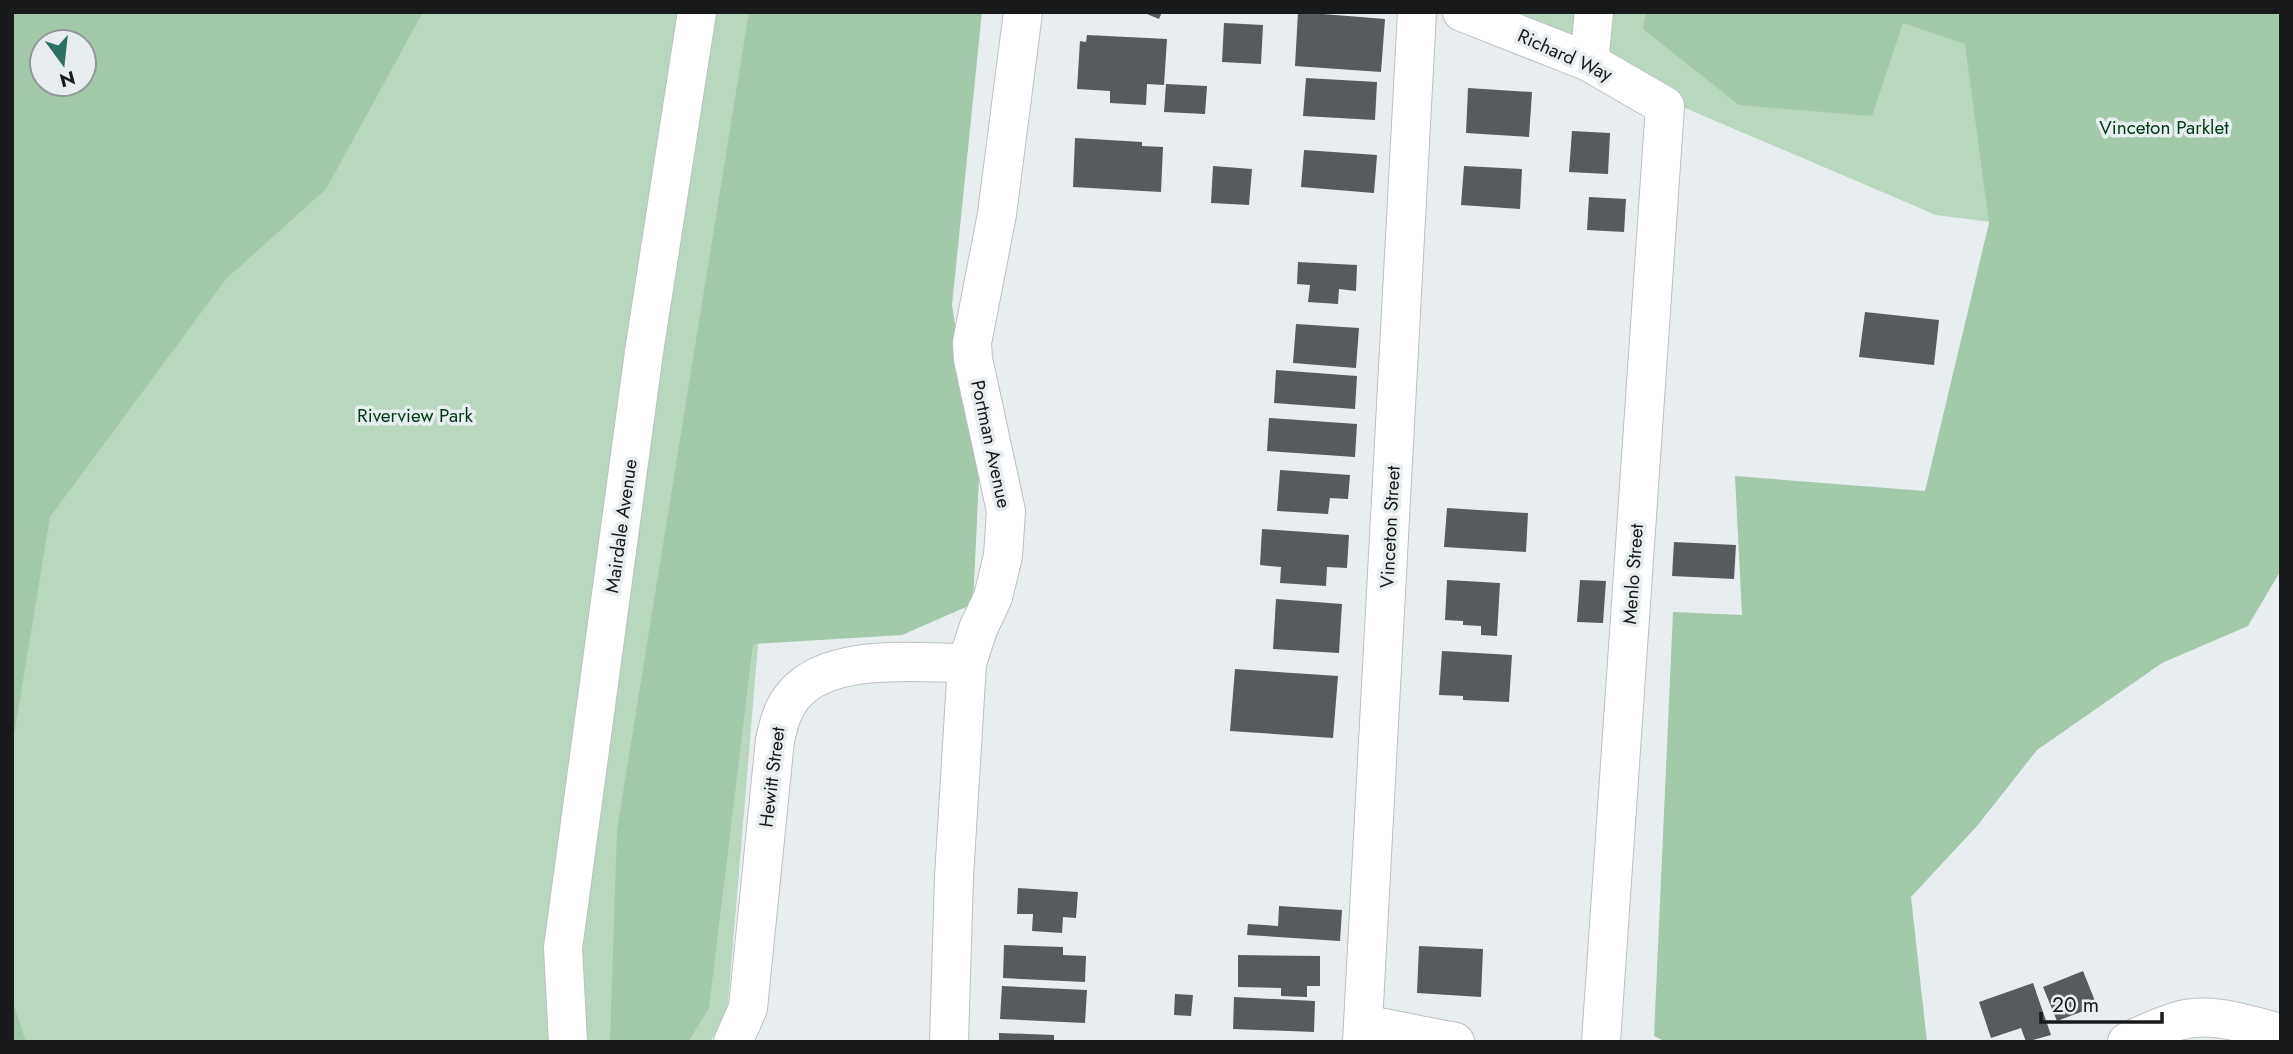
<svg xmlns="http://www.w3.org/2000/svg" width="2293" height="1054" font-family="Jost,sans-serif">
<rect width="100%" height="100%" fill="#e8edf0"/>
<g fill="#b9d7be" fill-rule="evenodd">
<path d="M12 12H948L760 621 727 1015 710 1042H12ZM42 42H84V84H42Z"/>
<polygon points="1460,12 2281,12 2281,259 1936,215"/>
</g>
<g fill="#a4c8aa" fill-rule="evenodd">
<path d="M12 12H423L326 189 226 279 50 517 12 747ZM42 42H84V84H42Z"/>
<polygon points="749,12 982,12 952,305 979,478 973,604 902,635 753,644 709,1008 688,1042 610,1042 617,830"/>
<polygon points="1646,12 2281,12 2281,570 2248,626 2162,663 2037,750 1977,826 1911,897 1927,1042 1666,1042 1654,1036 1673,612 1742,615 1735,476 1925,491 1989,223 1965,44 1903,23 1872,116 1739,105 1643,29"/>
<polygon points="12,999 26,1042 12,1042"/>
</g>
<g fill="#575b5e">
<polygon points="1142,12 1162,12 1159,19"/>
<polygon points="1298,12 1385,19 1381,72 1295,66"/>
<polygon points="1224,23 1263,25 1261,64 1222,62"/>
<polygon points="1087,35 1167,39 1164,85 1147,84 1146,105 1110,103 1110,91 1077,89 1080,41 1086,42"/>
<polygon points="1306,78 1377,82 1375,120 1303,116"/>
<polygon points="1166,84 1207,86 1205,114 1164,112"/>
<polygon points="1468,88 1532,92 1529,137 1466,133"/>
<polygon points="1572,131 1610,133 1608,174 1569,172"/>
<polygon points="1075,138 1142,142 1142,146 1163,147 1161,192 1073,187"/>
<polygon points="1304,150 1377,155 1374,193 1301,187"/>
<polygon points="1213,166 1252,169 1249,205 1211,203"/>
<polygon points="1464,166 1522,169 1520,209 1461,205"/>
<polygon points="1589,197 1626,199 1624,232 1587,230"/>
<polygon points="1298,262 1357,265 1356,291 1339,289 1338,304 1308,302 1310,285 1297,284"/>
<polygon points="1865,312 1939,320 1934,365 1859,357"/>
<polygon points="1296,324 1359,328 1356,368 1293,363"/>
<polygon points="1276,370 1357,376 1355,409 1274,403"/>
<polygon points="1269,418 1357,424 1355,457 1267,451"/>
<polygon points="1280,470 1350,475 1348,499 1330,498 1328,514 1277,511"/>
<polygon points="1447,508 1528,513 1526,552 1444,547"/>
<polygon points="1262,529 1349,535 1347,568 1327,567 1326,586 1280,583 1281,567 1260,565"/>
<polygon points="1674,542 1736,545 1734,579 1672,576"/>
<polygon points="1447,580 1500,583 1497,636 1481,635 1481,626 1463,625 1463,621 1445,620"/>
<polygon points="1580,580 1606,581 1603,623 1577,622"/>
<polygon points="1276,599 1342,604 1339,653 1273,649"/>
<polygon points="1442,651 1512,655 1509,702 1463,700 1463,696 1439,695"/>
<polygon points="1235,669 1338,676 1333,738 1230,731"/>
<polygon points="1018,888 1078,892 1076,918 1063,917 1062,933 1032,931 1033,914 1017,914"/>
<polygon points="1279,906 1342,910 1340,941 1247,935 1248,924 1278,926"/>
<polygon points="1004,945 1063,947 1063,955 1086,956 1085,982 1003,978"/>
<polygon points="1419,946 1483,949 1481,997 1417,993"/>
<polygon points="1238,955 1320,956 1320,986 1307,986 1307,997 1281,996 1281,988 1238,987"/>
<polygon points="2083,971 2097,1006 2057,1021 2043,987"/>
<polygon points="2033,983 2051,1035 2026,1042 2021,1028 1991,1038 1979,1002"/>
<polygon points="1002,986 1087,990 1085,1023 1000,1019"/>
<polygon points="1175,994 1193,995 1191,1016 1174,1015"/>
<polygon points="1234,997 1315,1001 1314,1032 1233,1029"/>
<polygon points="999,1033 1054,1035 1054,1042 999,1042"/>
</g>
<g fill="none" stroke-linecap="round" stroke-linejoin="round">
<defs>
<g id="minor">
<polyline points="1462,12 1589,62 1665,106 1601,1042"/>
<polyline points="1589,62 1594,12"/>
<polyline points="1363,1024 1455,1042"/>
<polyline points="568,1042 563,948 644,352 697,12"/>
<path d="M733 1042 748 1008 775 740C779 724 782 709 793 696 828 652 916 663 967 663"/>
<polyline points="949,1042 954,877 967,663 978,629 993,597 1003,556 1006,511 973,359 972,343 997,214 1023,12"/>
<polyline points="1362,1042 1417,12"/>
<path d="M2127 1042C2144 1034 2160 1026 2178 1021 2212 1011 2248 1025 2281 1033"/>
</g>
</defs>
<use href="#minor" stroke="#bcc0c4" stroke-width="40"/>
<use href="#minor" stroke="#fff" stroke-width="38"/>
</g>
<g text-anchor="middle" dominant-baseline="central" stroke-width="7" stroke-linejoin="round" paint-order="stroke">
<g font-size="19" fill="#17191a" stroke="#e8edf0">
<text transform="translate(1565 55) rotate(24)">Richard Way</text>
<text transform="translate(991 444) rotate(78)">Portman Avenue</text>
<text transform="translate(621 526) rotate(-82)">Mairdale Avenue</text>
<text transform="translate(1390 527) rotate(-87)">Vinceton Street</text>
<text transform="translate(1633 574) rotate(-86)">Menlo Street</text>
<text transform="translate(772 777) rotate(-83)">Hewitt Street</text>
</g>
<g font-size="19" fill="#003914" stroke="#e8edf0">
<text x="2164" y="127">Vinceton Parklet</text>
<text x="415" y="415">Riverview Park</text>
</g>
</g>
<rect width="2293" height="1054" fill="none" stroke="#17191a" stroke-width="28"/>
<g transform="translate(63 63) rotate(165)"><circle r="33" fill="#e8edf0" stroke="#94989a" stroke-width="2"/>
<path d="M0-5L12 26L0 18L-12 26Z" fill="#2c7164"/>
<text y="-10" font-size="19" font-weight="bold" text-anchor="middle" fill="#17191a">N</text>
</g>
<path d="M2041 1012v10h121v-10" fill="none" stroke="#17191a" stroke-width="3.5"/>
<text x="2052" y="1012" font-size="21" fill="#17191a" stroke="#e8edf0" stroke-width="5" paint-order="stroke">20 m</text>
</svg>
